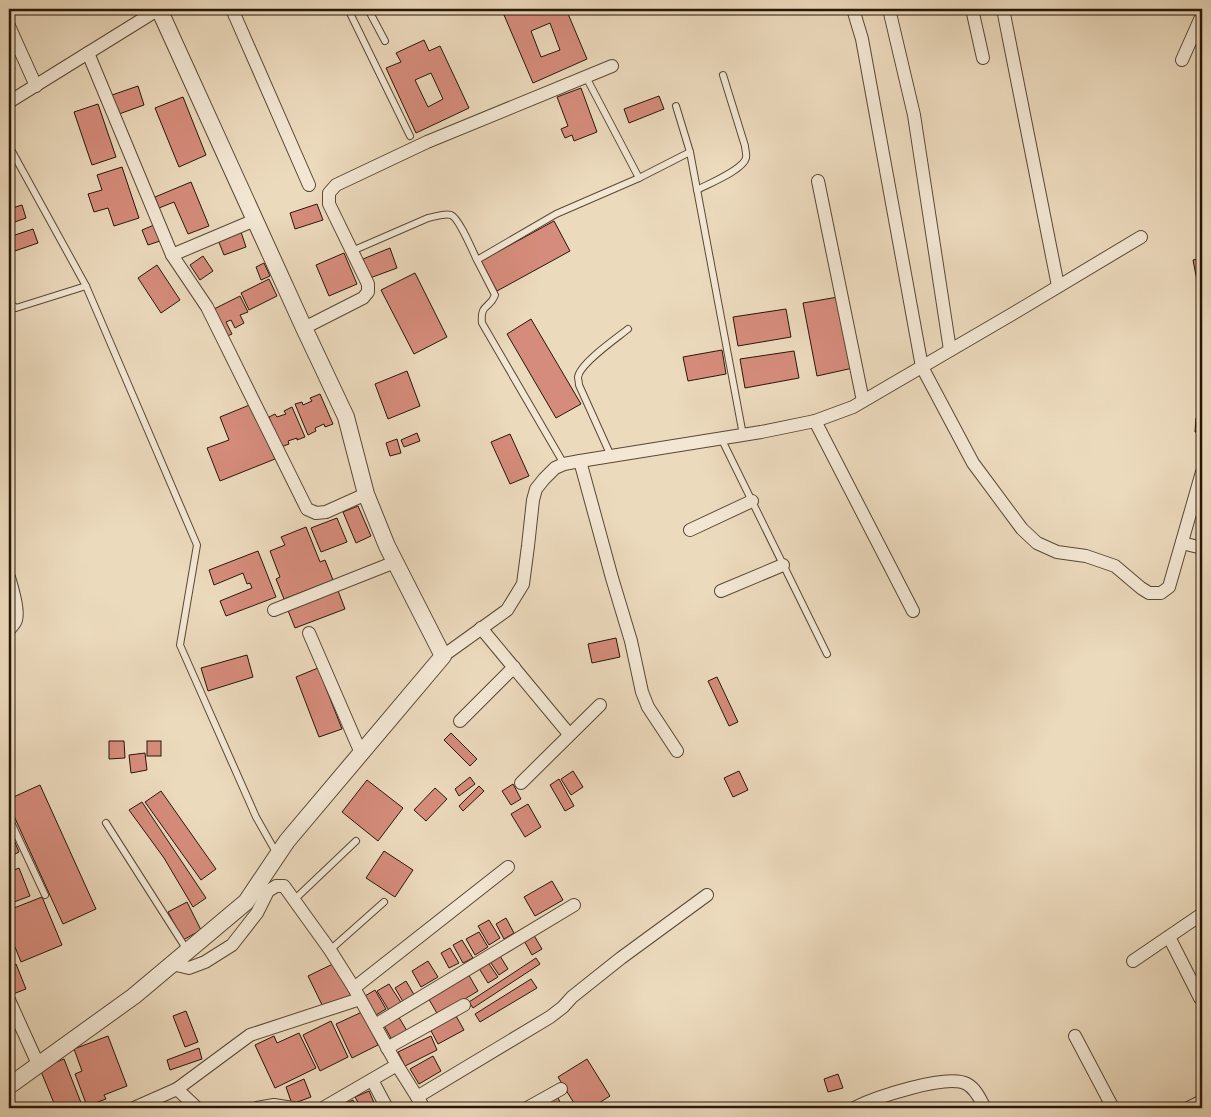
<svg xmlns="http://www.w3.org/2000/svg" width="1211" height="1117" font-family="'EB Garamond',serif">
<rect width="100%" height="100%" fill="#ecdabd"/>
<filter id="stains"><feTurbulence type="fractalNoise" baseFrequency=".004" numOctaves="4"/><feColorMatrix values="0 0 0 0 .2 0 0 0 0 .09 0 0 0 0 .02 0 0 0 .5 -.17"/></filter>
<radialGradient id="worn" r=".72"><stop offset=".6" stop-color="#630" stop-opacity="0"/><stop offset="1" stop-color="#630" stop-opacity=".3"/></radialGradient>
<g fill="#d68c7c" stroke="#271708" fill-rule="evenodd">
<path d="M514 9H566L587 59 533 83 504 15 514 11ZM550 23 560 50 541 57 531 31Z"/>
<path d="M424 40 429 51 440 46 469 108 416 133 386 68 401 62 396 53ZM431 73 443 99 428 107 415 80Z"/>
<polygon points="9,55 15,69 9,72"/>
<polygon points="138,86 144,105 119,114 112,95"/>
<polygon points="581,88 597,132 574,141 572,135 565,138 561,129 568,126 557,97"/>
<polygon points="659,96 664,109 629,123 624,109"/>
<polygon points="183,97 206,155 179,167 155,108"/>
<polygon points="98,104 116,157 92,165 74,112"/>
<polygon points="122,167 139,218 114,226 108,208 94,212 88,194 102,190 97,175"/>
<polygon points="191,182 209,226 188,234 174,202 159,208 155,197"/>
<polygon points="317,204 323,220 295,229 290,213"/>
<polygon points="22,205 26,218 9,224 9,209"/>
<polygon points="554,221 570,251 497,291 481,261"/>
<polygon points="154,225 160,241 148,245 142,230"/>
<polygon points="33,229 38,243 9,253 9,237"/>
<polygon points="241,232 246,247 224,255 218,240"/>
<polygon points="390,248 397,268 370,278 363,259"/>
<polygon points="344,253 357,284 329,296 316,265"/>
<polygon points="203,256 213,271 200,280 190,265"/>
<polygon points="1202,258 1202,290 1199,291 1193,260"/>
<polygon points="264,263 270,276 261,280 256,267"/>
<polygon points="157,265 180,300 161,313 138,278"/>
<polygon points="415,273 447,337 414,354 381,290"/>
<polygon points="269,279 277,296 249,310 241,293"/>
<polygon points="240,296 248,312 240,315 244,323 235,328 231,320 226,322 232,334 225,337 212,310"/>
<polygon points="838,297 853,368 817,376 803,303"/>
<polygon points="786,309 791,337 738,346 733,317"/>
<polygon points="531,319 581,404 556,418 507,334"/>
<polygon points="722,350 726,374 688,381 683,357"/>
<polygon points="794,351 799,378 745,388 740,359"/>
<polygon points="407,371 420,406 388,419 375,384"/>
<polygon points="320,394 333,424 325,427 324,424 315,428 316,431 308,435 295,404 302,402 303,405 312,401 310,398"/>
<polygon points="252,404 275,459 220,481 207,448 229,440 220,417"/>
<polygon points="292,407 305,437 297,440 297,438 288,441 289,444 281,447 269,417 275,414 277,417 286,414 284,411"/>
<polygon points="1196,418 1202,419 1202,433 1195,432"/>
<polygon points="417,433 420,441 404,447 401,440"/>
<polygon points="510,434 529,476 510,484 491,442"/>
<polygon points="397,439 401,453 390,456 386,443"/>
<polygon points="358,506 371,536 356,543 343,512"/>
<polygon points="337,518 347,542 321,552 311,528"/>
<polygon points="306,527 320,562 325,560 333,580 284,599 276,579 280,577 270,551 285,545 281,537"/>
<polygon points="258,551 276,597 226,616 220,601 252,588 250,583 247,584 243,573 214,585 209,570"/>
<polygon points="337,588 345,609 295,628 287,608"/>
<polygon points="616,638 620,657 592,663 588,644"/>
<polygon points="247,655 253,677 208,691 201,668"/>
<polygon points="318,668 342,729 319,737 296,677"/>
<polygon points="717,677 738,722 729,726 708,681"/>
<polygon points="451,733 477,759 470,766 444,740"/>
<polygon points="109,741 124,741 125,758 109,759"/>
<rect x="147" y="741" width="14" height="15"/>
<polygon points="145,753 147,770 131,773 129,755"/>
<polygon points="573,771 583,787 571,795 561,779"/>
<polygon points="739,771 748,790 733,797 724,778"/>
<polygon points="470,777 475,784 459,796 455,789"/>
<polygon points="559,779 574,806 565,811 550,785"/>
<polygon points="367,780 403,808 378,841 342,812"/>
<polygon points="513,784 521,799 511,805 502,791"/>
<polygon points="40,785 96,909 63,924 9,805 9,799"/>
<polygon points="479,786 484,791 463,811 459,806"/>
<polygon points="435,788 447,799 426,821 414,810"/>
<polygon points="161,791 216,869 201,880 145,802"/>
<polygon points="142,802 206,898 193,907 164,858 129,810"/>
<polygon points="528,804 541,827 525,837 511,814"/>
<polygon points="9,828 19,852 9,857"/>
<polygon points="384,851 413,870 395,897 366,878"/>
<polygon points="19,868 30,896 14,902 9,890 9,872"/>
<polygon points="552,881 563,900 535,916 524,897"/>
<polygon points="42,897 62,945 21,962 15,947 9,950 9,910"/>
<polygon points="187,902 201,930 183,940 168,912"/>
<polygon points="506,918 514,933 504,939 496,924"/>
<polygon points="489,920 500,938 489,945 478,926"/>
<polygon points="479,932 488,947 475,955 466,939"/>
<polygon points="532,932 542,949 532,955 522,937"/>
<polygon points="462,940 473,958 463,963 453,945"/>
<polygon points="450,948 459,963 449,968 441,953"/>
<polygon points="497,951 508,969 499,975 487,957"/>
<polygon points="536,958 540,964 473,1008 469,1002"/>
<polygon points="428,961 438,977 421,987 412,971"/>
<polygon points="487,961 498,977 488,983 477,965"/>
<polygon points="337,962 353,995 324,1009 308,976"/>
<polygon points="16,964 26,989 13,994 9,985 9,967"/>
<polygon points="467,972 478,991 438,1015 427,996"/>
<polygon points="531,979 537,988 480,1022 475,1014"/>
<polygon points="406,981 416,998 405,1005 395,988"/>
<polygon points="389,984 402,1004 390,1012 377,991"/>
<polygon points="375,990 386,1009 376,1015 365,996"/>
<polygon points="186,1011 198,1042 185,1047 173,1016"/>
<polygon points="362,1012 378,1045 352,1058 336,1024"/>
<polygon points="397,1014 407,1031 392,1040 383,1024"/>
<polygon points="456,1016 464,1030 438,1044 430,1029"/>
<polygon points="331,1021 348,1057 320,1071 303,1035"/>
<polygon points="299,1033 316,1068 275,1088 255,1045 274,1036 277,1043"/>
<polygon points="108,1036 127,1086 104,1095 106,1099 87,1106 75,1074 82,1071 74,1049"/>
<polygon points="431,1036 437,1050 405,1066 398,1052"/>
<polygon points="199,1048 202,1059 170,1070 167,1060"/>
<polygon points="433,1056 441,1071 419,1084 410,1069"/>
<polygon points="64,1059 83,1108 56,1108 40,1069"/>
<polygon points="587,1059 610,1096 591,1108 577,1108 558,1077"/>
<polygon points="838,1074 843,1088 828,1092 824,1079"/>
<polygon points="304,1079 311,1097 292,1104 286,1087"/>
<polygon points="369,1091 375,1105 368,1108 361,1108 355,1097"/>
<polygon points="558,1098 563,1108 536,1108"/>
<polygon points="353,1100 357,1108 335,1108"/>
</g>
<g fill="none" stroke-linecap="round" stroke-linejoin="round">
<defs>
<g id="service">
<polyline points="348,9 410,136"/>
<polyline points="368,9 385,41"/>
<polyline points="586,77 639,178"/>
<polyline points="676,106 690,152 743,435"/>
<polyline points="9,146 86,286 197,545 180,645 256,817 277,854"/>
<path d="M697 190C708 184 743 170 746 158 747 154 745 150 745 146L723 75"/>
<path d="M352 251 428 218C435 217 444 213 451 215 459 218 473 252 477 260L556 214 639 178 690 152"/>
<path d="M477 260 495 295C490 309 480 303 482 323L564 464"/>
<polyline points="9,302 16,308 86,286"/>
<polyline points="721,438 827,654"/>
<path d="M611 456 579 385C579 382 578 379 578 377 580 363 617 338 628 329"/>
<polyline points="9,818 45,895"/>
<polyline points="106,823 187,950"/>
<polyline points="294,900 356,841"/>
<polyline points="330,950 384,902"/>
</g>
<g id="minor">
<polyline points="232,9 309,185"/>
<polyline points="853,9 862,39 922,367 973,463 1022,529 1037,543 1057,552 1086,556 1115,566 1141,588 1149,593 1161,593 1169,587 1202,472"/>
<polyline points="889,9 914,115 950,350"/>
<polyline points="972,9 983,58"/>
<polyline points="1003,9 1058,286"/>
<polyline points="9,26 36,86"/>
<polyline points="88,53 172,255 207,307 307,509 316,513 326,512 366,494"/>
<polyline points="1182,60 1202,15"/>
<polyline points="9,102 159,9"/>
<polyline points="818,181 863,401"/>
<polyline points="172,255 255,220"/>
<polyline points="304,328 363,298 368,292 368,284 329,204 329,193 336,185 427,142 612,66"/>
<polyline points="815,421 913,611"/>
<polyline points="580,461 612,578 631,641 642,692 648,707 677,751"/>
<polyline points="690,530 752,501"/>
<polyline points="1182,543 1202,548"/>
<path d="M9 577C12 588 19 609 16 620 15 624 11 627 9 630"/>
<polyline points="721,591 783,565"/>
<polyline points="274,610 395,562"/>
<polyline points="481,628 569,734"/>
<polyline points="309,633 361,753"/>
<polyline points="443,656 507,610 523,584 528,546 533,500 536,489 544,479 555,468 564,464 580,461 761,432 815,421 853,407 1014,313 1141,237"/>
<polyline points="460,721 514,667"/>
<polyline points="521,783 600,705"/>
<polyline points="1169,937 1200,998"/>
<polyline points="1133,961 1202,914"/>
<polyline points="172,964 189,968 205,962 232,945 257,913 268,891 276,886 284,886 330,950 354,988"/>
<polyline points="9,1000 38,1064"/>
<polyline points="375,1025 574,905"/>
<polyline points="1075,1036 1113,1108"/>
<polyline points="387,1048 464,1005"/>
<polyline points="397,1065 424,1108"/>
<polyline points="372,1080 387,1108"/>
<polyline points="177,1089 250,1035 360,999"/>
<polyline points="417,1097 550,1017 563,1007 572,997 621,958 707,895"/>
<polyline points="134,1108 177,1089 197,1108"/>
<polyline points="257,1108 274,1105 293,1108"/>
<polyline points="323,1108 397,1065 354,988 508,867"/>
<polyline points="527,1108 561,1089"/>
<path d="M854 1108C874 1098 947 1073 967 1084 976 1089 980 1099 985 1108"/>
<polyline points="1188,1108 1202,1101"/>
</g>
<polyline id="tertiary" points="9,1086 134,996 246,902 287,841 443,656 387,546 366,494 346,417 304,328 159,9 160,9"/>
</defs>
<use href="#service" stroke="#584835" stroke-width="8"/>
<use href="#minor" stroke="#584835" stroke-width="14"/>
<use href="#tertiary" stroke="#584835" stroke-width="18"/>
<use href="#service" stroke="#f3e7d4" stroke-width="6"/>
<use href="#minor" stroke="#f3e7d4" stroke-width="12"/>
<use href="#tertiary" stroke="#f3e7d4" stroke-width="16"/>
</g>
<rect width="1211" height="1117" fill="none" stroke="#ecdabd" stroke-width="30"/>
<rect x="10" y="10" width="1191" height="1097" fill="none" stroke="#271708" stroke-width="2.5"/>
<rect x="15" y="15" width="1181" height="1087" fill="none" stroke="#271708"/>
<rect width="100%" height="100%" filter="url(#stains)"/>
<rect width="100%" height="100%" fill="url(#worn)"/>
</svg>
